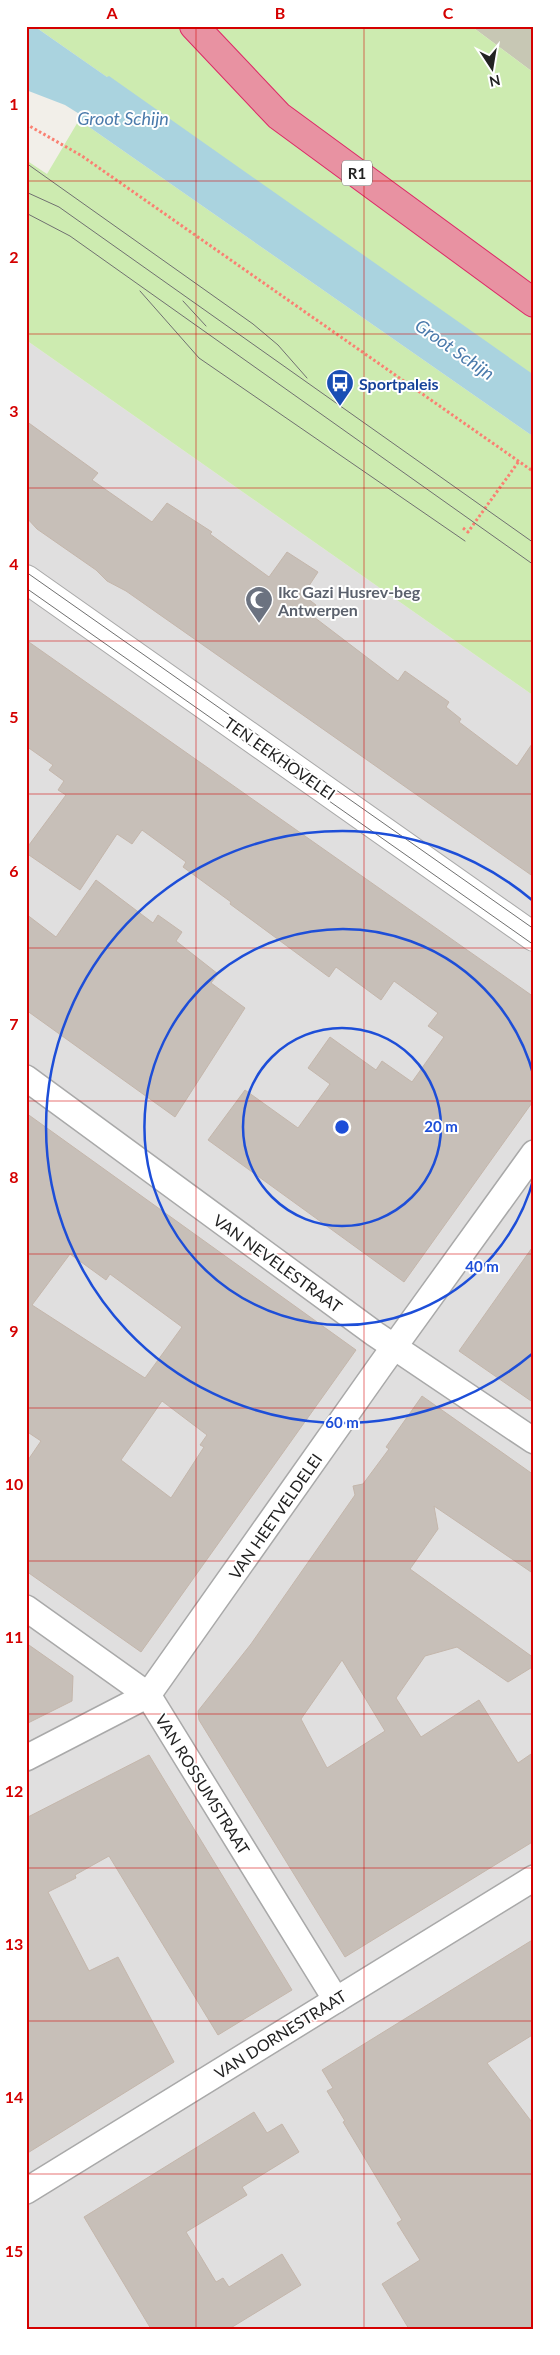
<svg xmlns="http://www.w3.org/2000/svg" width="560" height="2355" font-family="Lato,sans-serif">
<rect width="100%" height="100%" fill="#f2efe9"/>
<polygon fill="#e0dfdf" points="26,340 534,696 534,2329 26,2329"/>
<polygon fill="#c7c7b4" points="471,26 534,26 534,73"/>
<g fill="#cdebb0">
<polygon points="34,26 471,26 534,73 534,376"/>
<polygon points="79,120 534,437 534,696 26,340 26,160 47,174"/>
</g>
<polygon fill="#aad3df" points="26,26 34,26 107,77 109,76 534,375 534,437 79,120 81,115 65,105 26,90"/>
<g fill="#c7bfb8" stroke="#c4b6ab" fill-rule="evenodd">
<polygon points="26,421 98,473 92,480 152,522 167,503 212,532 210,534 269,577 287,552 318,572 303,595 316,605 310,614 398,681 405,671 449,702 446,707 461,719 459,722 517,766 534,741 534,877 126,591 107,581 96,570 37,529 26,517"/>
<polygon points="26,640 534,997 534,1100 404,1282 208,1140 245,1090 298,1128 330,1084 308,1068 330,1037 376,1070 382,1061 412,1082 444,1037 428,1026 438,1013 394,981 381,1000 336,967 329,977 230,904 231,902 183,867 186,862 142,830 132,844 117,834 80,890 26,853 26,849 66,795 58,790 64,781 49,770 53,765 26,746"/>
<polygon points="96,880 153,923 158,915 182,932 176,941 218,974 211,983 245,1008 175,1117 26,1010 26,914 56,937"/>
<path d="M26 1113 356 1350 141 1652 26 1571V1463L41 1441 26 1431ZM70 1254 106 1280 110 1274 182 1327 145 1378 32 1305ZM162 1401 207 1435 200 1445 204 1447 171 1498 121 1460Z"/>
<polygon points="534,1245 534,1403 459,1351"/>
<path d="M422 1396 534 1475V1574L434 1506 438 1529 410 1569 534 1658V1666L508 1682 457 1647 425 1656 396 1698 421 1737 479 1700 518 1763 534 1752V1841L345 1957 199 1720 198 1711 251 1644 355 1495 353 1486 363 1484 389 1449 386 1447ZM342 1660 385 1731 327 1768 301 1719Z"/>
<polygon points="26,1643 73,1676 72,1701 26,1724"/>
<polygon points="149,1755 292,1990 218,2035 109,1856 75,1875 76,1878 48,1892 89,1971 118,1957 174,2062 26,2154 26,1818"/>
<polygon points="534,1939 534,2034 487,2063 534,2125 534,2329 409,2329 382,2284 420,2260 397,2223 402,2220 343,2122 345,2121 327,2091 333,2088 322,2070"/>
<polygon points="254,2112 267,2133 282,2124 299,2152 242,2187 247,2195 186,2232 216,2282 223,2278 229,2287 282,2254 301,2285 229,2329 151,2329 84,2217"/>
</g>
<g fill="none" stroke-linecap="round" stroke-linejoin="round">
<defs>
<g id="minor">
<polyline points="26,1078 375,1334 534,1441"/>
<polyline points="26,1608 148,1695 336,2000"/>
<polyline points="26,1758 148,1695 381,1365 534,1153"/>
<polyline points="26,2191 534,1878"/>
</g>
<polyline id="tertiary" points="26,579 534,937"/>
<polyline id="motorway" points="194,26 279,116 534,303"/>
</defs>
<use href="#minor" stroke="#a9a9a9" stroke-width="28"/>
<use href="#tertiary" stroke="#a9a9a9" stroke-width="30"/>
<use href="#motorway" stroke="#dc2a67" stroke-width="30"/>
<g stroke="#fa8072" stroke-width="3" stroke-dasharray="2.5 2.5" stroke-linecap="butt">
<polyline points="26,124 82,156 534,472"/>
<polyline points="463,528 468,532 519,461"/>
</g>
<use href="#minor" stroke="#fff" stroke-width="25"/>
<use href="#tertiary" stroke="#fff" stroke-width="28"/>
<use href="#motorway" stroke="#e892a2" stroke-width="28"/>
<g stroke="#707070" stroke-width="1">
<polyline points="26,163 253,324 278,345 307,378"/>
<polyline points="26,192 59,207 534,543"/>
<polyline points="26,213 70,236 534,565"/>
<polyline points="140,291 199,358 465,541"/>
<polyline points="183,301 206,326"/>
<polyline points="26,572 534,929"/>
<polyline points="26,588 534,945"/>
</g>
</g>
<path fill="none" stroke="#d40000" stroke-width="1" stroke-opacity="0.55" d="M196 26V2329M364 26V2329M26 181H534M26 334H534M26 488H534M26 641H534M26 794H534M26 948H534M26 1101H534M26 1254H534M26 1408H534M26 1561H534M26 1714H534M26 1868H534M26 2021H534M26 2174H534"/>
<g fill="none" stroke="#1d4ed8" stroke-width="2.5">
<circle cx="342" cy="1127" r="99"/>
<path d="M534 1177A198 198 0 1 1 534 1077"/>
<path d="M532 1354A296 296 0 1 1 532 900"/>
</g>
<defs>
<symbol id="bus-pin" viewBox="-11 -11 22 30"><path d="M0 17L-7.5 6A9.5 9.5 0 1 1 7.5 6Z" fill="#1a4fb4" stroke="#fff"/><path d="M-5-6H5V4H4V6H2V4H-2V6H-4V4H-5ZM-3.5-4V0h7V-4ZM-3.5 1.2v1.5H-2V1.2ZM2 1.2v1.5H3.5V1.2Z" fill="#fff"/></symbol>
<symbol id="mosque-pin" viewBox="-11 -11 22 30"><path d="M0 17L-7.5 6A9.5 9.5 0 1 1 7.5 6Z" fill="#6b7280" stroke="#fff"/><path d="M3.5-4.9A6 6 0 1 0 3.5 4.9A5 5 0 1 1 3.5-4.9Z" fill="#fff"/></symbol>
</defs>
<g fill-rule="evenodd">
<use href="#bus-pin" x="324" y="367" width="32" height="43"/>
<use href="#mosque-pin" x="243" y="584" width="32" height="43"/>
</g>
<g text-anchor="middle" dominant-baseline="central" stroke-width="4" stroke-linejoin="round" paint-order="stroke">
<rect fill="#fff" stroke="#646464" stroke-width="1" x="342" y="160.5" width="30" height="25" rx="4"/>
<g font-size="15" font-weight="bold" fill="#222">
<text x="357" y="173">R1</text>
</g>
<g font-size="16" font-weight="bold" fill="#164399" stroke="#fff" text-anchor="start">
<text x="359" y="383">Sportpaleis</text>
</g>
<g font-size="16" font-weight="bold" fill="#5b616d" stroke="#fff" text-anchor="start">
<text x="278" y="591">Ikc Gazi Husrev-beg<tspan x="278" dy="18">Antwerpen</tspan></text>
</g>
<g font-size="16" fill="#222" stroke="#fff">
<text transform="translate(280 758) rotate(35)">TEN EEKHOVELEI</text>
<text transform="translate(278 1263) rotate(36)">VAN NEVELESTRAAT</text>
<text transform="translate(275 1516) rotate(-55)">VAN HEETVELDELEI</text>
<text transform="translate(203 1784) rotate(58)">VAN ROSSUMSTRAAT</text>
<text transform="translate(280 2034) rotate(-32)">VAN DORNESTRAAT</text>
</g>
<g font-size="18" font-style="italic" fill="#4a7aab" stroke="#fff">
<text x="123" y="118">Groot Schijn</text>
<text transform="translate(455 349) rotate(35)">Groot Schijn</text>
</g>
</g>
<circle cx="342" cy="1127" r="8" fill="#1d4ed8" stroke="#fff" stroke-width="2.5"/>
<g font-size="15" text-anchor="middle" font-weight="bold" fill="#1d4ed8" stroke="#fff" stroke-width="4" stroke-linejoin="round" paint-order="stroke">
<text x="441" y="1132">20 m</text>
<text x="482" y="1272">40 m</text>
<text x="342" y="1428">60 m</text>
</g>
<rect width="560" height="2355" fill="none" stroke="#ffffff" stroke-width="55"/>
<g transform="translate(492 68) rotate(168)" stroke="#ffffff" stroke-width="4" paint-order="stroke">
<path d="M0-4L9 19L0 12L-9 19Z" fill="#222222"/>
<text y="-8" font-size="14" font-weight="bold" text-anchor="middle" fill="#222222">N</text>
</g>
<rect x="28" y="28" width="504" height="2300" fill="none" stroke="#d40000" stroke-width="2"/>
<g font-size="16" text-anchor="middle" font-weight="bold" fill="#d40000">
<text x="112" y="19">A</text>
<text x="280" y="19">B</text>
<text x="448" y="19">C</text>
<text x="14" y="110">1</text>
<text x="14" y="263">2</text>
<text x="14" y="417">3</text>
<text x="14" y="570">4</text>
<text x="14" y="723">5</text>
<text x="14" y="877">6</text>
<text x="14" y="1030">7</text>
<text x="14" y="1183">8</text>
<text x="14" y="1337">9</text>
<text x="14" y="1490">10</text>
<text x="14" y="1643">11</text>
<text x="14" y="1797">12</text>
<text x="14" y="1950">13</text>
<text x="14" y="2103">14</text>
<text x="14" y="2257">15</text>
</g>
</svg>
